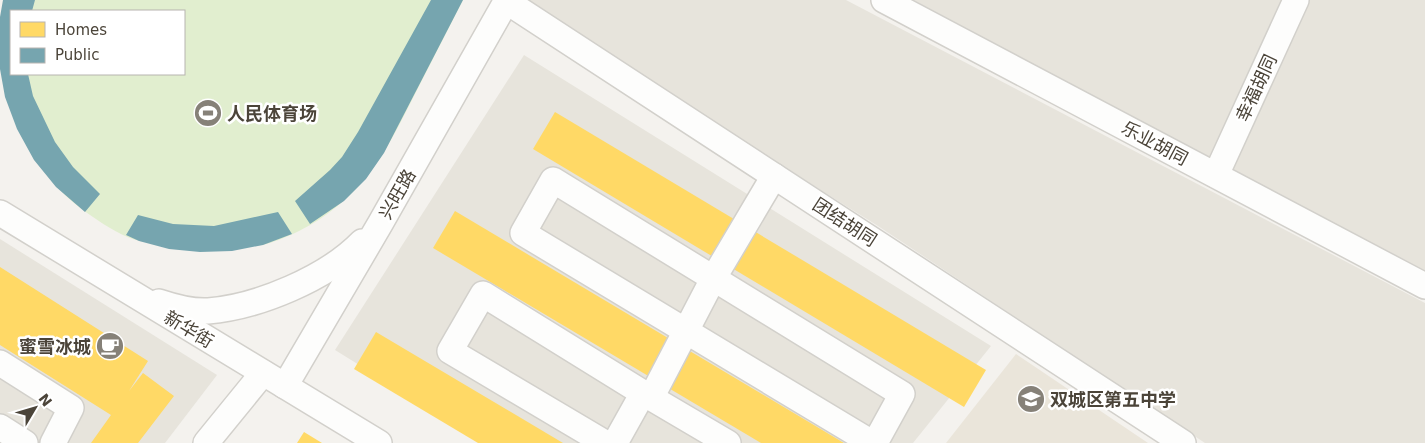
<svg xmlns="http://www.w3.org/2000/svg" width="1425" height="443" font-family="'DejaVu Sans','Noto Sans SC',sans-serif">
<rect width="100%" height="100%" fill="#f4f2ee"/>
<g fill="#e7e4dc">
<polygon points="526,0 846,0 1425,303 1425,443 1205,443 878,226 524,4"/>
<polygon points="900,0 1285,0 1208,163"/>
<polygon points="1310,0 1425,0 1425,277 1227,173"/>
<polygon points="524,55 991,346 913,443 485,443 335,350"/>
<polygon points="0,239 217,375 165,443 0,443"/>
</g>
<polygon fill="#eae5da" points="1016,354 1148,443 946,443"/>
<path fill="#e1eecf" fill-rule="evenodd" d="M3 0H463C447 31 431 63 415 94 389 145 370 186 320 219 307 228 276 243 261 245 243 246 223 243 205 243 185 242 159 244 140 241 125 238 106 226 93 217 18 168 0 86 3 0ZM11 11H184V74H11Z"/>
<g fill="#ffd966">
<polygon points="555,112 986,370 964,407 533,149"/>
<polygon points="455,211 844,443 761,443 433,248"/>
<polygon points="0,267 148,361 129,391 143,373 174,396 138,443 91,443 111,415 0,345"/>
<polygon points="376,332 563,443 478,443 354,369"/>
<polygon points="304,432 322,443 297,443"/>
</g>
<g fill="#76a5af">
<polygon points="3,0 35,0 32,11 11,11 11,74 28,74 33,96 55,142 73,167 100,194 85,212 56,187 34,160 17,129 5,97 0,69 0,17"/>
<polygon points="431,0 463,0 384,153 366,179 344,201 310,224 295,201 330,170 342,157 358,132"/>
<polygon points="278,212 292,234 263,245 232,251 200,252 169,249 139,241 126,235 138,215 173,224 214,226"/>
</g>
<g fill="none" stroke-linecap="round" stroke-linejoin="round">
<defs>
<g id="minor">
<polyline points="884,0 1425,286"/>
<polyline points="506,1 1183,443"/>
<polyline points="1216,175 1296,0"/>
<polyline points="0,213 379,443"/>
<path d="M159 302C174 307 191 312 208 311 258 307 327 278 362 242"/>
<polyline points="0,363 71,408 53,443"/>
<polyline points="285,386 380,224 507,0"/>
<polyline points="651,398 713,279 774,176"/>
<polyline points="0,427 25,443"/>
<polyline points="206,443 263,373"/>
<polyline points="605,443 450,351 483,294 643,393 728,443"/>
<polyline points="615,443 643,393"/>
<polyline points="872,443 523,233 553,180 902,394 875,443"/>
</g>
</defs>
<use href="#minor" stroke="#d2d0cb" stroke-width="28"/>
<use href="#minor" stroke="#fdfdfc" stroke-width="25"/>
</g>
<defs>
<symbol id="stadium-disc" viewBox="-11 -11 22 22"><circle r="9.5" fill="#868178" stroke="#fff"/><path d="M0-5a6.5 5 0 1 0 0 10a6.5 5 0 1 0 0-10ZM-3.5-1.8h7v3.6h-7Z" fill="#fff"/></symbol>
<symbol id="cafe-disc" viewBox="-11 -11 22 22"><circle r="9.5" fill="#868178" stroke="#fff"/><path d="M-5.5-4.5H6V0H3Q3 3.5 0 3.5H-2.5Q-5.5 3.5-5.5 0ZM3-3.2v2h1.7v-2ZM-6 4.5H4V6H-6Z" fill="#fff"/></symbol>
<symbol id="school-disc" viewBox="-11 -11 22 22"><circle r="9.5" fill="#868178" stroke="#fff"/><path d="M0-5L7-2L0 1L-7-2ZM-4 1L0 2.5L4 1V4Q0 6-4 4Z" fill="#fff"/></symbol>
</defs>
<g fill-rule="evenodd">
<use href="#stadium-disc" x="192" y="97" width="32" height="32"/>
<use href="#cafe-disc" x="94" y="330" width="32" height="32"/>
<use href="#school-disc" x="1015" y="383" width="32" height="32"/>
</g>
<g text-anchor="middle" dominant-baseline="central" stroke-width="5" stroke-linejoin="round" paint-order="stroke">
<g font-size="18" fill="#4b4439" stroke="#fff">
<text transform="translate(1256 88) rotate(-65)">幸福胡同</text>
<text transform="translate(1155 143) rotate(28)">乐业胡同</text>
<text transform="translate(397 194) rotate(-60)">兴旺路</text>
<text transform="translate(845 222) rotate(33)">团结胡同</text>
<text transform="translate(189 329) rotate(31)">新华街</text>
</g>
<g font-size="18" font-weight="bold" fill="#4b4439" stroke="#fff" text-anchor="start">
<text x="227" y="113">人民体育场</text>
<text x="91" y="346" text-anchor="end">蜜雪冰城</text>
<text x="1050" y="399">双城区第五中学</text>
</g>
</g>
<rect x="10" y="10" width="175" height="65" fill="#ffffff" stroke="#b7b4b0"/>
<rect x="20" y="22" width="25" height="15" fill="#ffd966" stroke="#b7b4b0"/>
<text x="55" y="35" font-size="15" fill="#4b4439">Homes</text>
<rect x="20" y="48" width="25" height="15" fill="#76a5af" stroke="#b7b4b0"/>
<text x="55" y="60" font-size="15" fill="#4b4439">Public</text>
<g transform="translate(35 408) rotate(52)" stroke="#ffffff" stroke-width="4" paint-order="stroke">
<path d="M0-4L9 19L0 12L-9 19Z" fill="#4b4439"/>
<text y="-8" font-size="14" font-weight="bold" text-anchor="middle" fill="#4b4439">N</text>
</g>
</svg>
